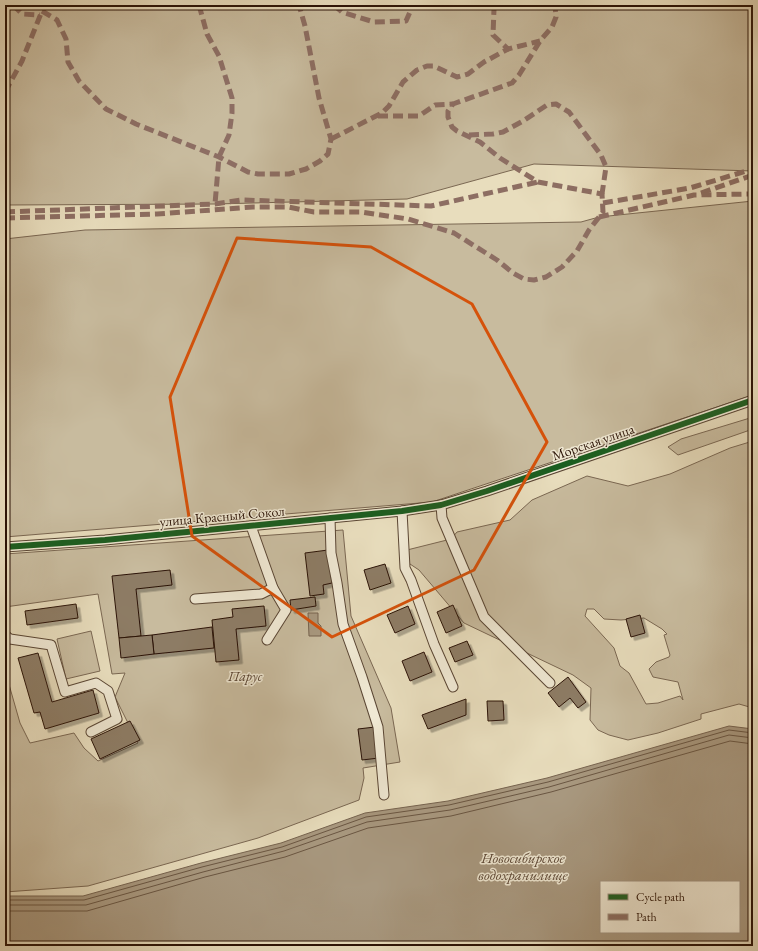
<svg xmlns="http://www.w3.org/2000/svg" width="758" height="951" font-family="'EB Garamond',serif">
<defs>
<filter id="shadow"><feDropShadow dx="3.5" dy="3.5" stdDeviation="0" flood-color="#0004"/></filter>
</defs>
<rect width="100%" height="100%" fill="#e8ddbd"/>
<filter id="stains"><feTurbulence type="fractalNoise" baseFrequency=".005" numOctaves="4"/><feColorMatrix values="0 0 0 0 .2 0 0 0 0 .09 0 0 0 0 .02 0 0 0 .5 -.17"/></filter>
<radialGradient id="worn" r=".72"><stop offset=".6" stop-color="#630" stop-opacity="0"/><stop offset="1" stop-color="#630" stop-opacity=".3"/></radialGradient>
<g fill="#c8bb9e" stroke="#7a6752" fill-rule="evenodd">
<polygon points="5,5 753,5 753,171 534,164 407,199 215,204 5,205"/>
<polygon points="753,201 753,395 432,502 5,537 5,239 85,230 581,222 599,217"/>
<polygon points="750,418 753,421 753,429 678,455 668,447 681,439"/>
<path d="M753 441V708L739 704 701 714V719L658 733 628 740 609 735 598 730 590 720 591 688 573 675 464 623 419 570 407 562V550L451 539 457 532 510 520 532 500 587 476 628 486 670 474 730 448ZM587 609H594L604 619 621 620 644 618 662 629 667 634 664 635 670 655 669 657 656 662 649 669 653 677 678 682 683 700 680 696 658 703 646 704 629 673 620 666 614 648 585 616Z"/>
<polygon points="343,530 351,616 391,708 400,762 363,768 364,778 359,800 258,838 88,886 5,892 5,682 8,681 20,723 30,743 74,733 84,748 98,761 138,743 115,697 125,673 112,674 98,594 5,607 5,554"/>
<polygon points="91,631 100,671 66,679 57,639"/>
</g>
<g fill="#a8987f" stroke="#76634f" fill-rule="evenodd">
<polygon points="308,613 318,613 318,623 321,626 321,636 309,636"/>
<path d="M729 726 753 729V946H5V896H83L201 863 281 843 365 813 448 801 547 778ZM601 882H739V932H601Z"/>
</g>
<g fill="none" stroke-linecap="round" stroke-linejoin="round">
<g stroke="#6a5642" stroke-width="1">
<polyline points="5,900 84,900 202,867 282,847 366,817 449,805 548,782 729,730 753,733"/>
<polyline points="5,905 86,905 203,872 284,851 367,822 450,810 549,787 729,735 753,738"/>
<polyline points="5,911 87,911 205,877 285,857 368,828 451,816 551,792 730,741 753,744"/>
</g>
</g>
<g fill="#8d7c65" stroke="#2b1306" filter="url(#shadow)">
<polygon points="328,550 332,583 323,585 324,594 310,596 305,553"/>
<polygon points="385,564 391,583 370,590 364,570"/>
<polygon points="170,570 172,585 136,589 141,636 119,638 112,576"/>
<polygon points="315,597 316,606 291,610 290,600"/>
<polygon points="76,604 78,618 27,625 25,611"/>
<polygon points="453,605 462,626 446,633 437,612"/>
<polygon points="264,606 266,626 236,629 239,660 216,662 212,620 233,617 232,609"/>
<polygon points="408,606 415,624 395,633 387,615"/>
<polygon points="640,615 645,633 631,637 626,619"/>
<polygon points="212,627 214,648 154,654 152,635"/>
<polygon points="152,635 154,654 121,658 119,638"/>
<polygon points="467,641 473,655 455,662 449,648"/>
<polygon points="424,652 432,672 410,681 402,661"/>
<polygon points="38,653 52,702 93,690 99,713 45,729 40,712 34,713 18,658"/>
<polygon points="568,677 586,702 578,708 570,698 559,707 548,693"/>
<polygon points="466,699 466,715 428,729 422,715"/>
<polygon points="487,701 503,701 504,720 488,721"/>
<polygon points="130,721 140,740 100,759 91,739"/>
<polygon points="375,727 379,758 362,760 358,729"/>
</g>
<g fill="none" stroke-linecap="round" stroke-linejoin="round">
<defs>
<g id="minor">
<polyline points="441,505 442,518 484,617 550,683"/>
<polyline points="402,511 405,568 411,580 434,644 453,687"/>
<polyline points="330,518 331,553 337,583 343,624 362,677 378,727 384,795"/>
<polyline points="251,526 273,588 286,610 267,640"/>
<polyline points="5,547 105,540 402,511 441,505 487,491 753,400"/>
<polyline points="195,599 261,594 273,588"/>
<polyline points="5,635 10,639 51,645 65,692 96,683 108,691 117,719 91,732"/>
</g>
</defs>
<use href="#minor" stroke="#5a4634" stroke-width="11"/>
<use href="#minor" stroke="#f0e9d4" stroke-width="9"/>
<g stroke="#8d6e63" stroke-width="5" stroke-dasharray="10 5" stroke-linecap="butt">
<polyline points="13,5 22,14 40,15"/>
<polyline points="199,5 207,34 219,56 232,98 232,113 229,135 219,157 215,204"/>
<polyline points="334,5 342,12 374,22 406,21 413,5"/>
<polyline points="493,5 494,9 493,35 508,49 540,41"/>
<polyline points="42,11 57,20 66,39 68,62 79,81 106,109 136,124 219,157 248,172 258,174 289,174 306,169 320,161 328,154 331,139 319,98 305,26 299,5"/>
<polyline points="5,92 22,61 42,11 47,5"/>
<polyline points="378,116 419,116 435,105 453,104"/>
<polyline points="469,135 493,134 503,132 523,121 547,105 556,104 569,112 601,155 606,167 602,194"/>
<polyline points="331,139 382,113 389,106 403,82 417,70 427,66 434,66 457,77 468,74 484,62 508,49"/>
<polyline points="701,193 753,175"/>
<polyline points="603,203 690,188 753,169"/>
<polyline points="5,212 215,204 241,200 431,206 538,182"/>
<polyline points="599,217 694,195 753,194"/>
<polyline points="5,218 157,214 253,207 288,207 314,212 361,212 408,219 454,233 497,260 513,273 524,279 534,280 546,277 562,267 577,251 589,230 603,212 602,194 538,182 500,158 480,142 457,131 452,127 448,117 448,111 453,104 512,83 519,75 540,41 552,27 556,17 555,5"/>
</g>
<defs>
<polyline id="cycleway" points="5,547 105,540 402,511 441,505 487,491 753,400"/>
</defs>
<use href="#cycleway" stroke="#f0e9d4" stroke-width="8"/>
<use href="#cycleway" stroke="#1b5e20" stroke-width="6"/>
</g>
<path fill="none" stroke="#d5520b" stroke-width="3" stroke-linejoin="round" d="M237 238 371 247 472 304 547 442 474 570 332 637 192 536 170 397Z"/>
<g text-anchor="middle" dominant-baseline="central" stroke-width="3" stroke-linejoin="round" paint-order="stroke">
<g font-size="14" fill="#2b1306" stroke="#f0e9d4">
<text transform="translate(593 442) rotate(-19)">Морская улица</text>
<text transform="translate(222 516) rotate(-5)">улица Красный Сокол</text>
</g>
<g font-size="14" font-style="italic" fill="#5a4534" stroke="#f0e9d4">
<text x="245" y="676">Парус</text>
</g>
<g font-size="15" font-style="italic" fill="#5d4836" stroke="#f0e9d4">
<text x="523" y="857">Новосибирское<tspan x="523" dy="17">водохранилище</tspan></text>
</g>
</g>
<rect width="758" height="951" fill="none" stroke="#e8ddbd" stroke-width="20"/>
<rect x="6" y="6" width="746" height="939" fill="none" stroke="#2b1306" stroke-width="2"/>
<rect x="10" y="10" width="738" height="931" fill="none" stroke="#2b1306"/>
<rect x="600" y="881" width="140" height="52" fill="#f0e9d4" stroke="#a19382"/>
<rect x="608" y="894" width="20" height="6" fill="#1b5e20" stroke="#a19382"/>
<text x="636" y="901" font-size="12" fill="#2b1306">Cycle path</text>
<rect x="608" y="914" width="20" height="6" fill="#8d6e63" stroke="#a19382"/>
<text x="636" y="921" font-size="12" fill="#2b1306">Path</text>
<rect width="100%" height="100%" filter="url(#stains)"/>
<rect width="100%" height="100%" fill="url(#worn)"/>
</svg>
